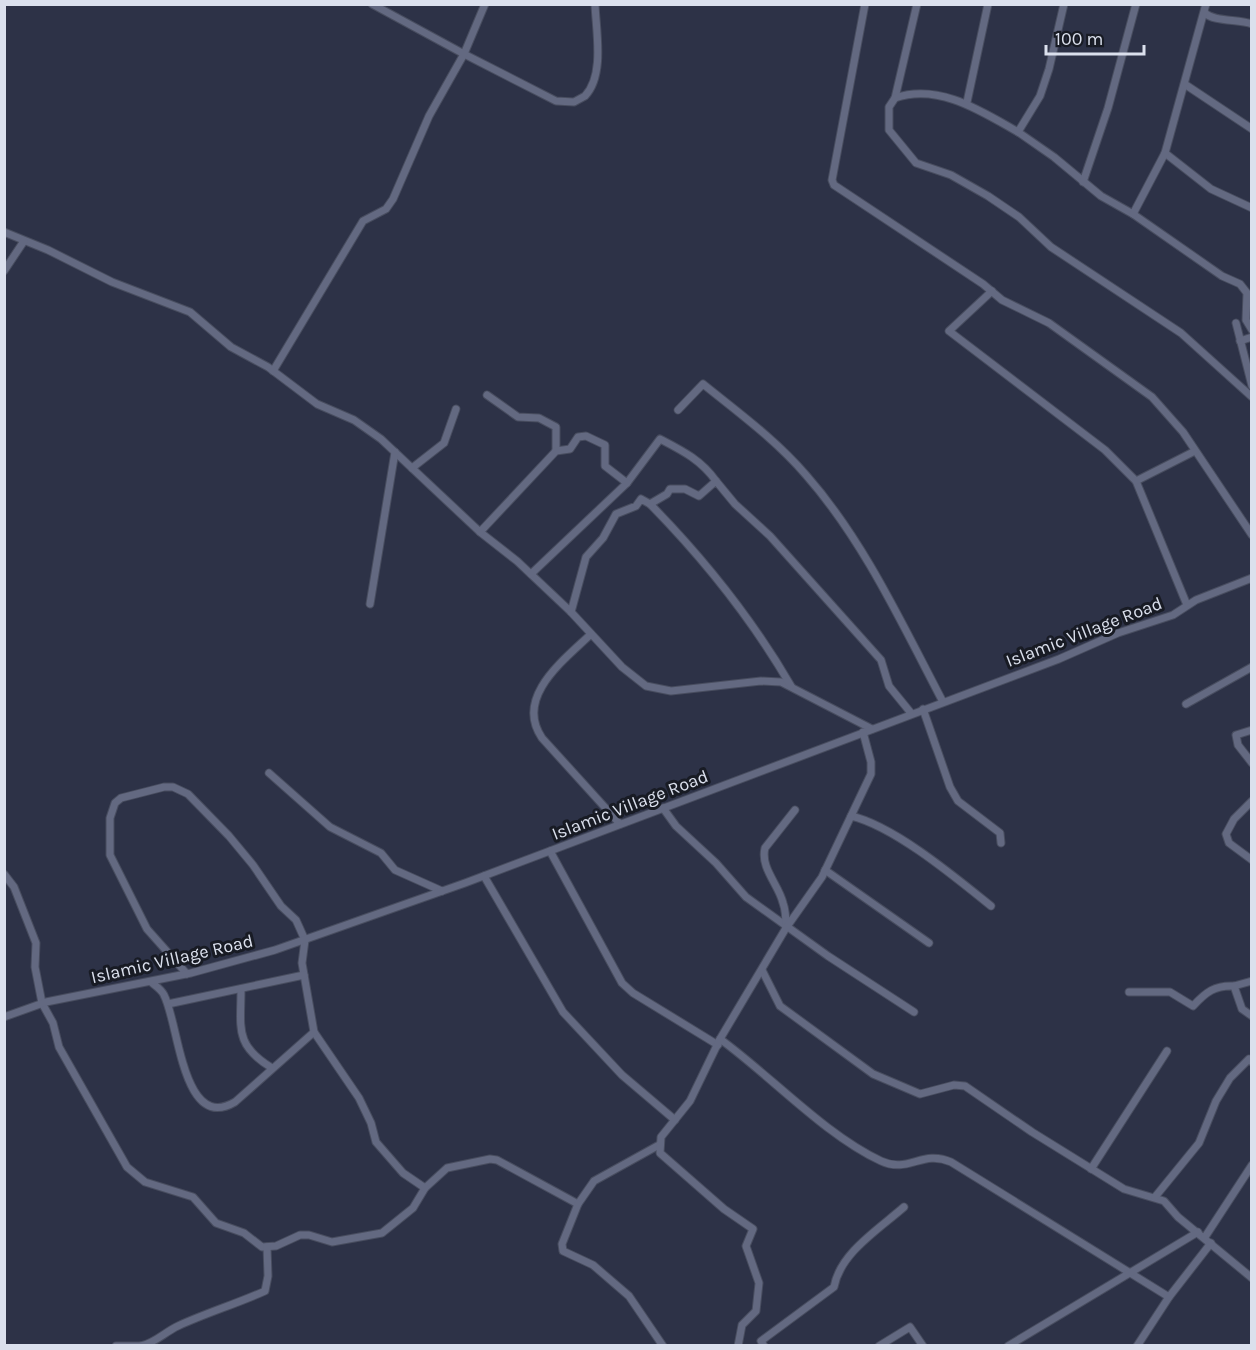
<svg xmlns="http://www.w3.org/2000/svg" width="1256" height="1350" font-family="Karla,sans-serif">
<rect width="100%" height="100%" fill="#2d3247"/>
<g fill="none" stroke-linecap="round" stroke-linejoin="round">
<defs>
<g id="minor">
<path d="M485 4 464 54 556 101 574 102 585 96C605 75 596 31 595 4"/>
<polyline points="865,4 832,180 834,185 983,284 1002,300 1049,323 1152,397 1183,432 1252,535"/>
<polyline points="1064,4 1049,69 1040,96 1018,132 1054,157 1101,196 1133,214 1222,276 1240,284 1247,293 1246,320 1252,330"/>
<path d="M1205 13C1214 22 1239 19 1252 24"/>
<polyline points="1186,85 1252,129"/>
<polyline points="895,98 917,4"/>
<polyline points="967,102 988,4"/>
<path d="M1018 132C981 111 939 83 895 98L889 107V130L916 163 951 175 988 196 1019 217 1051 247 1181 333 1252 397"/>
<polyline points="1165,153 1211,189 1252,208"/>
<polyline points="1083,182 1108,108 1136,4"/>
<polyline points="1133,214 1165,153 1206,4"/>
<polyline points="4,232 48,250 112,282 190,312 231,347 268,367 317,404 354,420 381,439 480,532 517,561 571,612 622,667 646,686 671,691 761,681 781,682 872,729"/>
<polyline points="4,271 24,241"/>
<polyline points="992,291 949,331 1105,450 1136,481 1187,605"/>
<polyline points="1236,323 1252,386"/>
<polyline points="1240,341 1252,337"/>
<polyline points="273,371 363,221 386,209 393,199 429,116 464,54 372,4"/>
<polyline points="487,395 518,417 539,418 556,427 556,451"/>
<path d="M678 410 703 384C739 413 776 440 806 475 864 541 902 624 943 702"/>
<polyline points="412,468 444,443 456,409"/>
<polyline points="1136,481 1195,451"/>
<path d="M627 483 660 439C683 451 701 460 716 481"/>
<path d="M650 504C705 560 752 619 791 686"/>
<polyline points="480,532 556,451 570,449 578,437 586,436 605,445 605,466 627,483 531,574"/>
<polyline points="370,604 395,452"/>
<polyline points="571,612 586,557 603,538 616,514 636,506 641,499 650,504 667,494 670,489 685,489 699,496 716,481 735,504 770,536 881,660 889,686 911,713"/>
<path d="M591 634C564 660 514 697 542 738L620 824"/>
<polyline points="1186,704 1252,667"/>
<polyline points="923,709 950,787 958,801 1000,833 1001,843"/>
<polyline points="1252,730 1236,735 1238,745 1252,763"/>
<polyline points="269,773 330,827 381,853 395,870 442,891"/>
<polyline points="1252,801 1234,819 1226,834 1229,843 1252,860"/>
<polyline points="663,808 676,826 716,863 746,897 828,956 914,1012"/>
<path d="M851 816C894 826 955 877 991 906"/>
<polyline points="550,851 622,983 633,993 718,1045"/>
<polyline points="825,870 929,943"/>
<polyline points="4,874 14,887 36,943 35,967 42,1003 53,1023 59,1047 127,1167 145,1182 193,1197 216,1223 244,1233 262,1247 276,1246 300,1235 309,1235 332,1242 382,1233 413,1208 425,1188 447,1168 490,1159 497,1160 578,1204 594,1181 659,1145"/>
<polyline points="484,876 563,1012 622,1075 675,1120"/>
<path d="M786 928C786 919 786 911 783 903 779 885 760 868 765 848L795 810"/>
<polyline points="762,970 780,1006 873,1074 920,1094 954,1085 965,1086 1032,1132 1124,1189 1164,1201 1178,1217 1252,1278"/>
<polyline points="187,974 147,929 110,855 110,818 115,803 121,798 164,787 173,787 188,794 229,836 253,865 281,906 296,920 305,940 302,963 314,1032 359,1098 371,1123 376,1142 403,1173 425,1188"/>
<path d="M151 982C156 986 162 990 164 995 179 1023 182 1133 235 1102L314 1032"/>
<polyline points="1234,986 1252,981"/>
<path d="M241 989C241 1028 234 1045 272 1068"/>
<path d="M1129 992H1170L1193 1006C1206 992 1215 985 1234 986L1242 1009 1252 1016"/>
<polyline points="168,1004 304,975"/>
<polyline points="4,1017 46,1002 191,973 275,950 465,883 1059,659 1118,633 1173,615 1196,600 1252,578"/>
<path d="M720 1039C771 1076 825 1135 881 1161 909 1174 922 1149 951 1162L1169 1297"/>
<polyline points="1091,1169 1167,1051"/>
<polyline points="1155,1197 1199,1143 1216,1101 1230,1078 1249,1059 1252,1062"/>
<polyline points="578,1204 562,1244 563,1251 593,1265 629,1296 663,1346"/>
<polyline points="1205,1237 1252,1165"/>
<polyline points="116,1346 141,1346"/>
<path d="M141 1346C155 1343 165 1332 178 1326 206 1313 236 1304 265 1291L268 1276 267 1247"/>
<polyline points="738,1346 742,1325 756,1311 759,1283 746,1246 753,1229 724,1209 660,1153 661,1137 690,1101 720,1039 786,928 822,877 871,774 871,762 863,732"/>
<path d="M764 1346 761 1341 834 1287C840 1253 879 1229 904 1207"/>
<polyline points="879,1346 910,1327 923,1346"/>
<polyline points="1008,1346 1198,1232"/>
<polyline points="1137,1346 1169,1297 1211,1243"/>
</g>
</defs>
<use href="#minor" stroke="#484d5f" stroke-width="9"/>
<use href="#minor" stroke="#636981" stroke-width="7"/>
</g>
<g text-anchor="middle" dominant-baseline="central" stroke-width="6" stroke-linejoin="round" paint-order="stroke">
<g font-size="18" fill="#dbe0ed" stroke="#181b24">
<text transform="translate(1084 632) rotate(-21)">Islamic Village Road</text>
<text transform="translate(630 805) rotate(-21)">Islamic Village Road</text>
<text transform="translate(172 959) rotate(-13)">Islamic Village Road</text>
</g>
</g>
<rect width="1256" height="1350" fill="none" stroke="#dbe0ed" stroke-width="12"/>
<path d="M1046 45v9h98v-9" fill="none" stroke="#dbe0ed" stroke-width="3"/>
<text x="1055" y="45" font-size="18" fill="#dbe0ed" stroke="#181b24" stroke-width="4.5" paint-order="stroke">100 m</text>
</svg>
